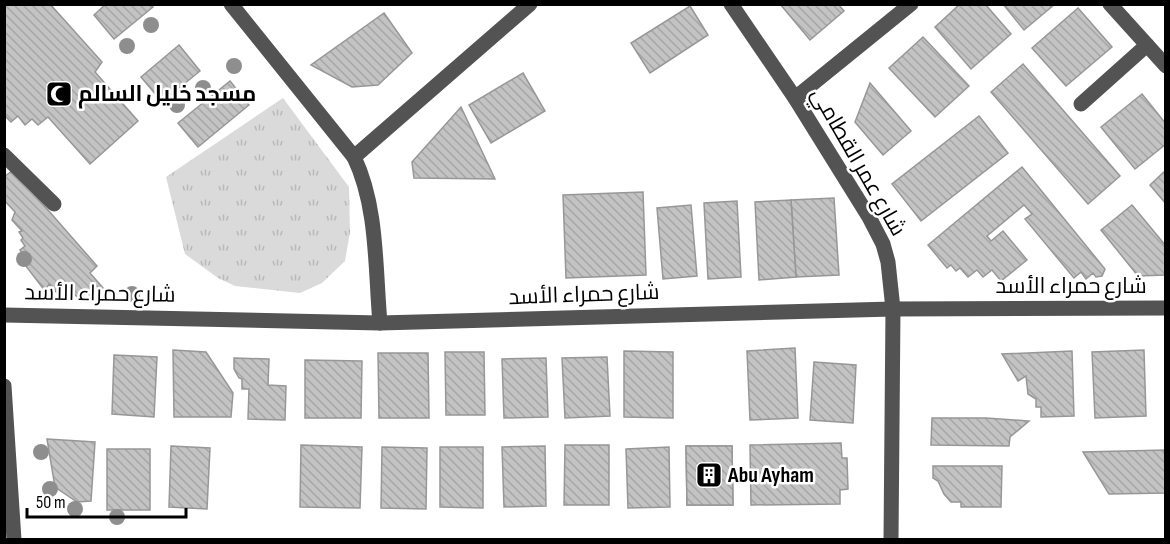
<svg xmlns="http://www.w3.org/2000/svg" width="1170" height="544" font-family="'Sofia Sans Condensed',Cairo,sans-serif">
<defs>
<pattern id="grass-tufts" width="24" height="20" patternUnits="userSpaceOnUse" patternTransform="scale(1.5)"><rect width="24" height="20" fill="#dadada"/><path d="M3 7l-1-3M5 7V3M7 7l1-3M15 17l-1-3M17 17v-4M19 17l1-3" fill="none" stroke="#b9b9b9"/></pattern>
<pattern id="building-back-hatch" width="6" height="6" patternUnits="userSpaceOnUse" patternTransform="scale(1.5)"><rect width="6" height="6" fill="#c3c3c3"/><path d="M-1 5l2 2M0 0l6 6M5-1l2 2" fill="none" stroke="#a6a6a6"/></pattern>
</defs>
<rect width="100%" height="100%" fill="#fff"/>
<polygon fill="url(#grass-tufts)" points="283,98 349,187 350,232 345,261 322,283 300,293 235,286 218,278 185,254 166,177"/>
<g fill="url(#building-back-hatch)" stroke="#979797" stroke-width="1.5">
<polygon points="4,4 50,4 102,62 95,72 138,121 90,164 48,117 38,125 32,119 25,125 18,116 11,122 4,115"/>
<polygon points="106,4 150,4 153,7 114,39 94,15"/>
<polygon points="780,4 838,4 844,11 810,40"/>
<polygon points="960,4 985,4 1011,34 971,69 935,27"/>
<polygon points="1003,4 1055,4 1024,30"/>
<polygon points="690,6 708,35 650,73 631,43"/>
<polygon points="1078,8 1112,47 1066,86 1032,48"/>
<polygon points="384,13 412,53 378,85 352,87 311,65"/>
<polygon points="923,37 969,86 935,117 889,68"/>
<polygon points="179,45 200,71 162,102 141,77"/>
<polygon points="1023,64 1120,176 1088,204 991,92"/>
<polygon points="523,73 545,111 491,143 469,105"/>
<polygon points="230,81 249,105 198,147 178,123"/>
<polygon points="870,83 911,131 883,155 855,122"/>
<polygon points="1142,94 1166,124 1166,144 1135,169 1101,127"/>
<polygon points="461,107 495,179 414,178 412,162"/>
<polygon points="979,116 1008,153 921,221 892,184"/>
<polygon points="1022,167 1105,269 1102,276 1096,277 1093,273 1086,279 1081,272 1074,278 1025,219 1032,214 1024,205 987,236 991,241 1003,231 1027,260 1001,281 992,270 983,277 977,270 968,277 960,268 956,271 951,265 947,268 928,245"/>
<polygon points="13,170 97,266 90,273 103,288 92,298 87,292 79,299 69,288 65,292 62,289 57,293 49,284 45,291 22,261 26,258 20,250 25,246 21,240 23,238 19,232 22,231 12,220 15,212 4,200 4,177"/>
<polygon points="1166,170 1166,204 1150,185"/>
<polygon points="643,192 646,275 566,278 563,195"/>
<polygon points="834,198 839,275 796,277 791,200"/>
<polygon points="791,200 796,277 759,280 755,202"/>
<polygon points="737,201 741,277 708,279 704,203"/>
<polygon points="691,205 697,276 663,279 657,208"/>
<polygon points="1132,205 1166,246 1166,275 1138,276 1101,230"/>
<polygon points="795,348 798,418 750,420 747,351"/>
<polygon points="173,350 206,352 233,393 231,417 174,417"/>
<polygon points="1144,350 1146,416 1095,418 1092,352"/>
<polygon points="624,351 673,352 673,418 624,417"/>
<polygon points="1072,351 1074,416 1041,417 1041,407 1036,407 1036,399 1028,394 1026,376 1018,381 1002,354"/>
<polygon points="445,352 484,352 485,415 446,415"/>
<polygon points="378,353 428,353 429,418 379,418"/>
<polygon points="114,355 157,357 154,417 112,414"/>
<polygon points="607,357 610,416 565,418 562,358"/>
<polygon points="234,358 269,359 268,385 286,386 285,420 248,419 249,389 242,389 242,379 239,378 234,369"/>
<polygon points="546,358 548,417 504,418 502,359"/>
<polygon points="305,360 362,361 361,418 305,418"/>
<polygon points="814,362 856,365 853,423 810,420"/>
<polygon points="932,418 986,418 1029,421 1010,437 1009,446 931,445"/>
<polygon points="47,439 95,442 91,501 77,502 55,487"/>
<polygon points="841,443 842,458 847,458 848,489 840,490 840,504 751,505 750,445"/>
<polygon points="301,445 362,447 360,508 300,507"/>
<polygon points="565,445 609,445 609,505 564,505"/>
<polygon points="171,446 210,448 207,509 169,507"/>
<polygon points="545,446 546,506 504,507 502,447"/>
<polygon points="686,446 732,446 733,505 687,505"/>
<polygon points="686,446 732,446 733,505 687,505"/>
<polygon points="382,447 427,448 426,509 381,508"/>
<polygon points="440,447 483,447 483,508 440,507"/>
<polygon points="669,447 670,507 628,508 626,449"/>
<rect x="107" y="449" width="43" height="61"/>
<polygon points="1166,450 1166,493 1109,494 1083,452"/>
<polygon points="933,466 1002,466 1001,507 961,507 961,502 951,502 944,494 938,481 933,478"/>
</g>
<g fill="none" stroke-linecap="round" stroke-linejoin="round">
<g stroke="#535353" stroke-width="15">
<path d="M231 4 354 157C378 207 375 268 380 323"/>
<polyline points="731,4 795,98 869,217 883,244 888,262 893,309 891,540"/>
<polyline points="1110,4 1166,66"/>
<polyline points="795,98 911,4"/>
<polyline points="1081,104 1147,45"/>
<polyline points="4,155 54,204"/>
<polyline points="354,157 530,4"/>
<polyline points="4,315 380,323 893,309 1166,308"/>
<polyline points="4,386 14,540"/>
</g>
</g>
<g fill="#8e8e8e">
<circle cx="151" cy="25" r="8"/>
<circle cx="127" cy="46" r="8"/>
<circle cx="234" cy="66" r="8"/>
<circle cx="203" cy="88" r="8"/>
<circle cx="177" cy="105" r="8"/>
<circle cx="24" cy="259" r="8"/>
<circle cx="132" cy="294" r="8"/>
<circle cx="41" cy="452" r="8"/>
<circle cx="50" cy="489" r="8"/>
<circle cx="75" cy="509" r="8"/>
<circle cx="117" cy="517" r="8"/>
</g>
<defs>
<symbol id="mosque-square" viewBox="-11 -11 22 22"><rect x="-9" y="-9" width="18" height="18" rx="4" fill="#000" stroke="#fff"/><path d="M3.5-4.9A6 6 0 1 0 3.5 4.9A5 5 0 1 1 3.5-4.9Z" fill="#fff"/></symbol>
<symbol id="building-square" viewBox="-11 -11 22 22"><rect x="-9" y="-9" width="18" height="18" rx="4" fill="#000" stroke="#fff"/><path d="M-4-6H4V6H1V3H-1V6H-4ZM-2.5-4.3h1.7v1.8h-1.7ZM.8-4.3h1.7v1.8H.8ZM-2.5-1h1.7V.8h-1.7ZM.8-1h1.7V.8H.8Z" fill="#fff"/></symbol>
</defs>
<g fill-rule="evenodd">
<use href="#mosque-square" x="44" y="79" width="30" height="30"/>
<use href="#building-square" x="694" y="460" width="30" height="30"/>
</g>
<g text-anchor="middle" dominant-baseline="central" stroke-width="5" stroke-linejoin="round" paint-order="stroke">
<g font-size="22" font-weight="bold" fill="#000" stroke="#fff" text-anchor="start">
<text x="78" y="94">مسجد خليل السالم</text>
<text x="728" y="475">Abu Ayham</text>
</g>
<g font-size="22" fill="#000" stroke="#fff">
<text transform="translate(858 162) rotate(60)">شارع عمر القطامي</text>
<text x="1071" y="286">شارع حمراء الأسد</text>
<text transform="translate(100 294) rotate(1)">شارع حمراء الأسد</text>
<text transform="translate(584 295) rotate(-2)">شارع حمراء الأسد</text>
</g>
</g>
<rect width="1170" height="544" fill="none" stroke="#000000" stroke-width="12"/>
<path d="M27 508v9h159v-9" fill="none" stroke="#000000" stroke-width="3"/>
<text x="36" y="508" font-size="18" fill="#000000" stroke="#ffffff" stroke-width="4.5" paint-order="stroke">50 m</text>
</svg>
